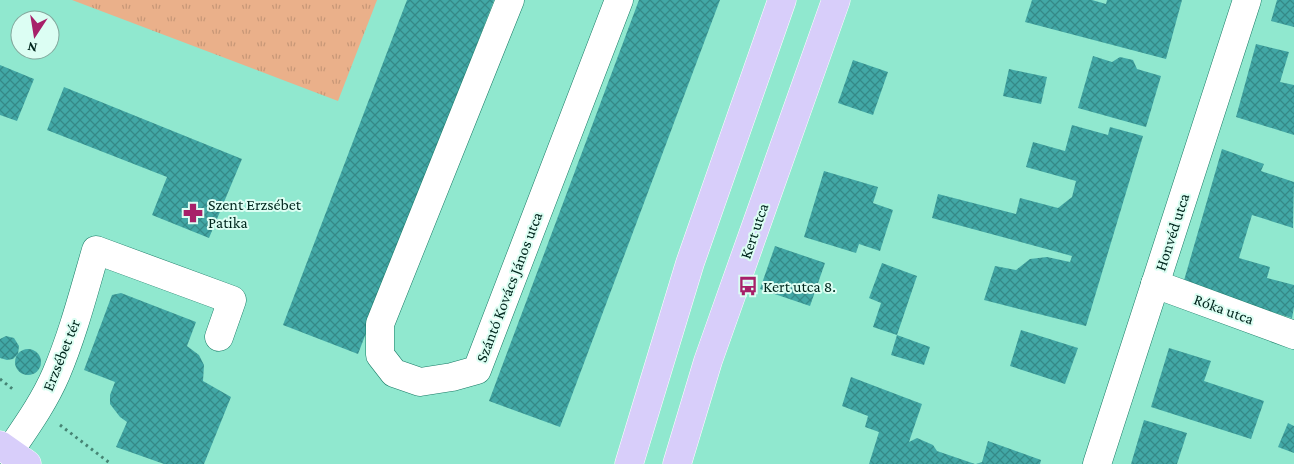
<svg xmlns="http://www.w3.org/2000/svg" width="1294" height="464" font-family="'Crimson Pro',serif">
<defs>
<pattern id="park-tufts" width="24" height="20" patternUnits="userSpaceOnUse" patternTransform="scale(1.25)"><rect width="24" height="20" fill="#eab08a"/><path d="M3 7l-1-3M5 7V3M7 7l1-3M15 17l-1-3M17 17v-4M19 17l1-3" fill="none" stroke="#c79777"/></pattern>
<pattern id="building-cross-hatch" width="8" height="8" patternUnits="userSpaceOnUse" patternTransform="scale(1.25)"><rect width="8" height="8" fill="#42a8a6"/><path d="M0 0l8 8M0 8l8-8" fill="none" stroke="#358987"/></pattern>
</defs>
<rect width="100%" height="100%" fill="#90e8cf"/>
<polygon fill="url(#park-tufts)" points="72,0 377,0 338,101"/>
<g fill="url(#building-cross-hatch)">
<polygon points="407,0 494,0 358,354 283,325"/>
<polygon points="639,0 720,0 560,427 489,401"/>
<polygon points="1032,0 1092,0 1106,4 1107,0 1182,0 1166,59 1025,22"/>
<polygon points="1277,0 1294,0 1294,27 1271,21"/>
<polygon points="1256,44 1289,52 1280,82 1294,85 1294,135 1236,117"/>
<polygon points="1093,56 1112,62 1120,57 1133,60 1137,69 1161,76 1146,127 1078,108"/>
<polygon points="853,60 888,72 873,115 838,103"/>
<polygon points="0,65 34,79 17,121 0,115"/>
<polygon points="1009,69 1047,77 1041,104 1003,96"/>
<polygon points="64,87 242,159 209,238 152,215 167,177 47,130"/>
<polygon points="1072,125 1108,135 1110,127 1143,136 1086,326 984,300 995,266 1016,270 1030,259 1047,257 1070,262 1072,256 932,218 938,194 1016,214 1020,198 1058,208 1072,197 1076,181 1026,167 1033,142 1065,151"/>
<polygon points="1222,149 1264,164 1261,171 1294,182 1293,228 1252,215 1239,258 1270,267 1267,278 1294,285 1294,307 1292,318 1183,284"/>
<polygon points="824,171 878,187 873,203 893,210 880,251 859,244 856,253 804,237"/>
<polygon points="775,246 825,263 810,306 760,289"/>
<polygon points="882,263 917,276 897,335 873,327 881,303 869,298"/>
<polygon points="121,293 196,322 187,346 199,355 204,365 203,381 231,397 204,464 164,464 116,447 127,422 120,417 110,404 110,395 115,382 84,370 112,295"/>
<polygon points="1021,330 1078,348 1065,384 1010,366"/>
<polygon points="897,335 930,347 924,365 891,355"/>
<polygon points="6,336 14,338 19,346 18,354 13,359 7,360 0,358 0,339"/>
<polygon points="1169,348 1211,361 1204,381 1264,401 1251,439 1151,407"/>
<circle cx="28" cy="362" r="13"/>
<polygon points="851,377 922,404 909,442 917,438 933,445 937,451 975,464 869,464 879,432 865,427 868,416 842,406"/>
<polygon points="1144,420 1187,433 1177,464 1131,464"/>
<polygon points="1288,423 1294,426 1294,453 1278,447"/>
<polygon points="988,441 1041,460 1040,464 976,464 982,462"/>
</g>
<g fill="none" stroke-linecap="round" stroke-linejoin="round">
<defs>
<g id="minor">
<polyline points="510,0 380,324 380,355 394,373 420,382 452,377 477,370 619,0"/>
<polyline points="1155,284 1294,335"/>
<path d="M9 452C26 427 44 402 56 374 73 334 84 291 96 250L232 300 219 337"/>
<polyline points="1097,464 1247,0"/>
</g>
<g id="major">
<polyline points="0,445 27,464"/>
<polyline points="629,464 690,263 782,0"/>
<polyline points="677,464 708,361 836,0"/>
</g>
</defs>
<use href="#minor" stroke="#177a65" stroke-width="29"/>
<use href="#major" stroke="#fff" stroke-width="29"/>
<g stroke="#468474" stroke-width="3" stroke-dasharray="2.5 4" stroke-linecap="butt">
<polyline points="0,379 15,391"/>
<polyline points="60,425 111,464"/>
</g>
<use href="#minor" stroke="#fff" stroke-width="28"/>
<use href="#major" stroke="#d8cefa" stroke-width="28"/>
</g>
<defs>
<symbol id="pharmacy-bare" viewBox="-9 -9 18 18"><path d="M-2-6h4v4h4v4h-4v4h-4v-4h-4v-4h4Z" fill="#a72069" stroke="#dcfef3" stroke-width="2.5" paint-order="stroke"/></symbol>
<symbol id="bus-bare" viewBox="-9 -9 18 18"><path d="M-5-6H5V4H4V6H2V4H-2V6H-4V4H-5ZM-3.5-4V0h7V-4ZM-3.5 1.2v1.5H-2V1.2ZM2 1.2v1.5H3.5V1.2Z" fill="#a72069" stroke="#dcfef3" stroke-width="2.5" paint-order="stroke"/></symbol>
</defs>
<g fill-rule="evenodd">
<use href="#pharmacy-bare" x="179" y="199" width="28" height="28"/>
<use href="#bus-bare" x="734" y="272" width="28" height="28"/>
</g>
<g text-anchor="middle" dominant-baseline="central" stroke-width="4" stroke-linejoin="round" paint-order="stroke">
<g font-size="16" fill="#00261d" stroke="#dcfef3" text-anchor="start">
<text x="208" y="204">Szent Erzsébet<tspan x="208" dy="18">Patika</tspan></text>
<text x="763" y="286">Kert utca 8.</text>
</g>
<g font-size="16" fill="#00261d" stroke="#dcfef3">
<text transform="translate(754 231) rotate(-71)">Kert utca</text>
<text transform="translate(1172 232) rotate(-72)">Honvéd utca</text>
<text transform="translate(509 287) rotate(-69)">Szántó Kovács János utca</text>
<text transform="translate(1224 309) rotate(20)">Róka utca</text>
<text transform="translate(61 355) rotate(-68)">Erzsébet tér</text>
</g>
</g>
<g transform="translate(35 35) rotate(192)"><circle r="24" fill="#dcfef3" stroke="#84a89d"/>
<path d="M0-4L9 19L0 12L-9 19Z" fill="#a72069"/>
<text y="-8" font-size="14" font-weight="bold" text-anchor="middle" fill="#00261d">N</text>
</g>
</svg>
